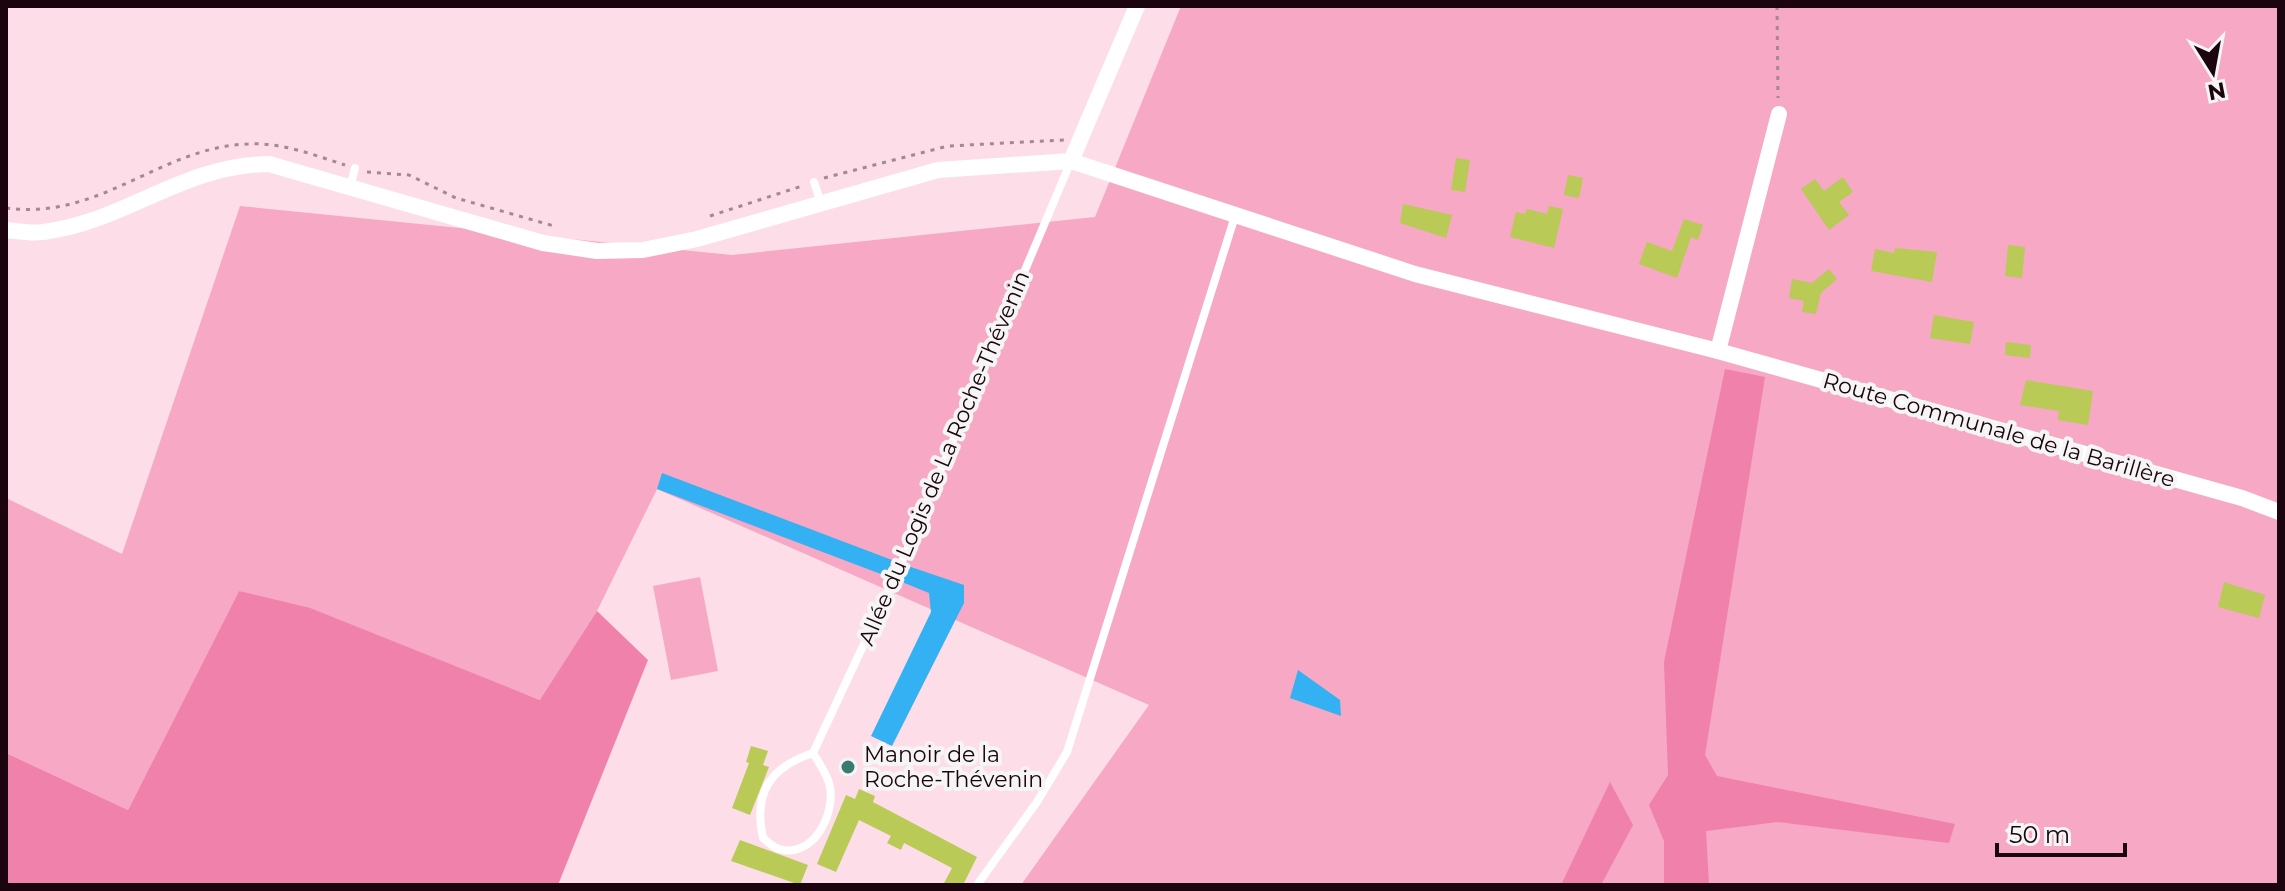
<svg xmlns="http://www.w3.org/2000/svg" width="2285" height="891" font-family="Montserrat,sans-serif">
<rect width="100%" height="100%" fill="#fddee8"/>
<g fill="#f6a8c4">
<polygon points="1181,6 2279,6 2279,885 1021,885 1149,705 657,489 597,611 541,700 239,591 128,810 6,753 6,498 122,554 240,206 732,255 1095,217"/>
<polygon points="700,577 718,671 671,680 653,586"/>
</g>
<g fill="#ef81ab">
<polygon points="1725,369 1765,377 1705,755 1717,776 1955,824 1949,843 1778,822 1706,831 1709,885 1664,885 1664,841 1649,805 1668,775 1664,662"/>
<polygon points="239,591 310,608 540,700 597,611 648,660 558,885 6,885 6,753 128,810"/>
<polygon points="1610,782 1633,825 1601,885 1561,885"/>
</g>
<g fill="#33b1f2">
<polygon points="662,473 892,560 886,576 657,489"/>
<polygon points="908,566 964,585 964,603 892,746 871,736 931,612 929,593 902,582"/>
<polygon points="1298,670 1340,700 1341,716 1290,698"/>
</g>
<g fill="#b9ca57">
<polygon points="1456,158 1470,160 1465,192 1451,190"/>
<polygon points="1568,175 1583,178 1579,198 1564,195"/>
<polygon points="1843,177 1853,192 1839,202 1849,215 1829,230 1801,189 1815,179 1824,191"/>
<polygon points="1403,204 1452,215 1446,238 1400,223"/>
<polygon points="1549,206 1563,209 1554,248 1510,237 1516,212 1525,214 1527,209 1547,214"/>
<polygon points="1684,219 1703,225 1698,240 1691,237 1677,278 1639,264 1647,242 1672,251"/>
<polygon points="2008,245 2025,247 2022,278 2005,276"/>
<polygon points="1895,248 1937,252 1932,282 1871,271 1875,249 1894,253"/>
<polygon points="1829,269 1837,279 1821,293 1816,314 1802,312 1804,301 1789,298 1792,279 1812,283"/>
<polygon points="1934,315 1974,322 1970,344 1930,338"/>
<polygon points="2006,342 2031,345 2030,358 2005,355"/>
<polygon points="2026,380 2093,391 2088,425 2058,420 2059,411 2020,405"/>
<polygon points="2224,582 2265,595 2259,618 2218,607"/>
<polygon points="751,746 768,751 763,765 769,767 750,815 732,808 749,763 746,762"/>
<polygon points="859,789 875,796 873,802 977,857 963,885 943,885 952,868 904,843 901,850 887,843 891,836 859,820 836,872 817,864 846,795 855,799"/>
<polygon points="740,840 808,865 800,885 731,861"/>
</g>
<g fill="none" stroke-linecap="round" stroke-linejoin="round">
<g stroke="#a48892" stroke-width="3" stroke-dasharray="4 6" stroke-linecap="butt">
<polyline points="1777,6 1778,98"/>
<polyline points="367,172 409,175 456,198 554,226"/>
<polyline points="824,178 948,146 1064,140"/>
<path d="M6 208C100 221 160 147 248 144 281 142 314 155 345 165"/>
<polyline points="710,216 802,186"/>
</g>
<g stroke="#fff" stroke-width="8">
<polyline points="814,182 821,203"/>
<polyline points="350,187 355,168"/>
<polyline points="813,753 898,571 1071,161"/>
<path d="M813 753C819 763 828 775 830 787 835 815 813 859 779 849 774 848 767 841 763 838 753 793 770 767 813 753Z"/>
<polyline points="977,885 1037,802 1067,752 1235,216"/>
</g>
<g stroke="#fff" stroke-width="16">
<polyline points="1071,161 1137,6"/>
<path d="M6 230C18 231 32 234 43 232 125 222 182 165 269 164L543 243 597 251 643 250 697 239 938 170 1071 161 1415 274 1718 351 2242 498 2279 512"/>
<polyline points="1718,351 1779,114"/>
</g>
</g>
<circle fill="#397b6c" stroke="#f5f5f5" stroke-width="3" cx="848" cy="767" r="8"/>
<g text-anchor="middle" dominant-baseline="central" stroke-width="8" stroke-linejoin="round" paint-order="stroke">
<g font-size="22" fill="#1b040d" stroke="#f5f5f5">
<text transform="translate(1999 430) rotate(16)">Route Communale de la Barillère</text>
<text transform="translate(944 458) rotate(-67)">Allée du Logis de La Roche-Thévenin</text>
</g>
<g font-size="22" fill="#1b040d" stroke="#f5f5f5" text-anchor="start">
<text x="864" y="754">Manoir de la<tspan x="864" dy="25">Roche-Thévenin</tspan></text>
</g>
</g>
<rect width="2285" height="891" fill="none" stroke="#1b040d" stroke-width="16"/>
<g transform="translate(2213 72) rotate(169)" stroke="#f5f5f5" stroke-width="6" paint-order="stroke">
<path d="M0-6L14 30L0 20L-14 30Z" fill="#1b040d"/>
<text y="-12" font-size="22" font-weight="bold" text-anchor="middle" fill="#1b040d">N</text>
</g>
<path d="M1997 843v12h128v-12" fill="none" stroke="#1b040d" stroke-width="4"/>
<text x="2009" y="843" font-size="24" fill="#1b040d" stroke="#f5f5f5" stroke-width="6" paint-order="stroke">50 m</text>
</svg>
